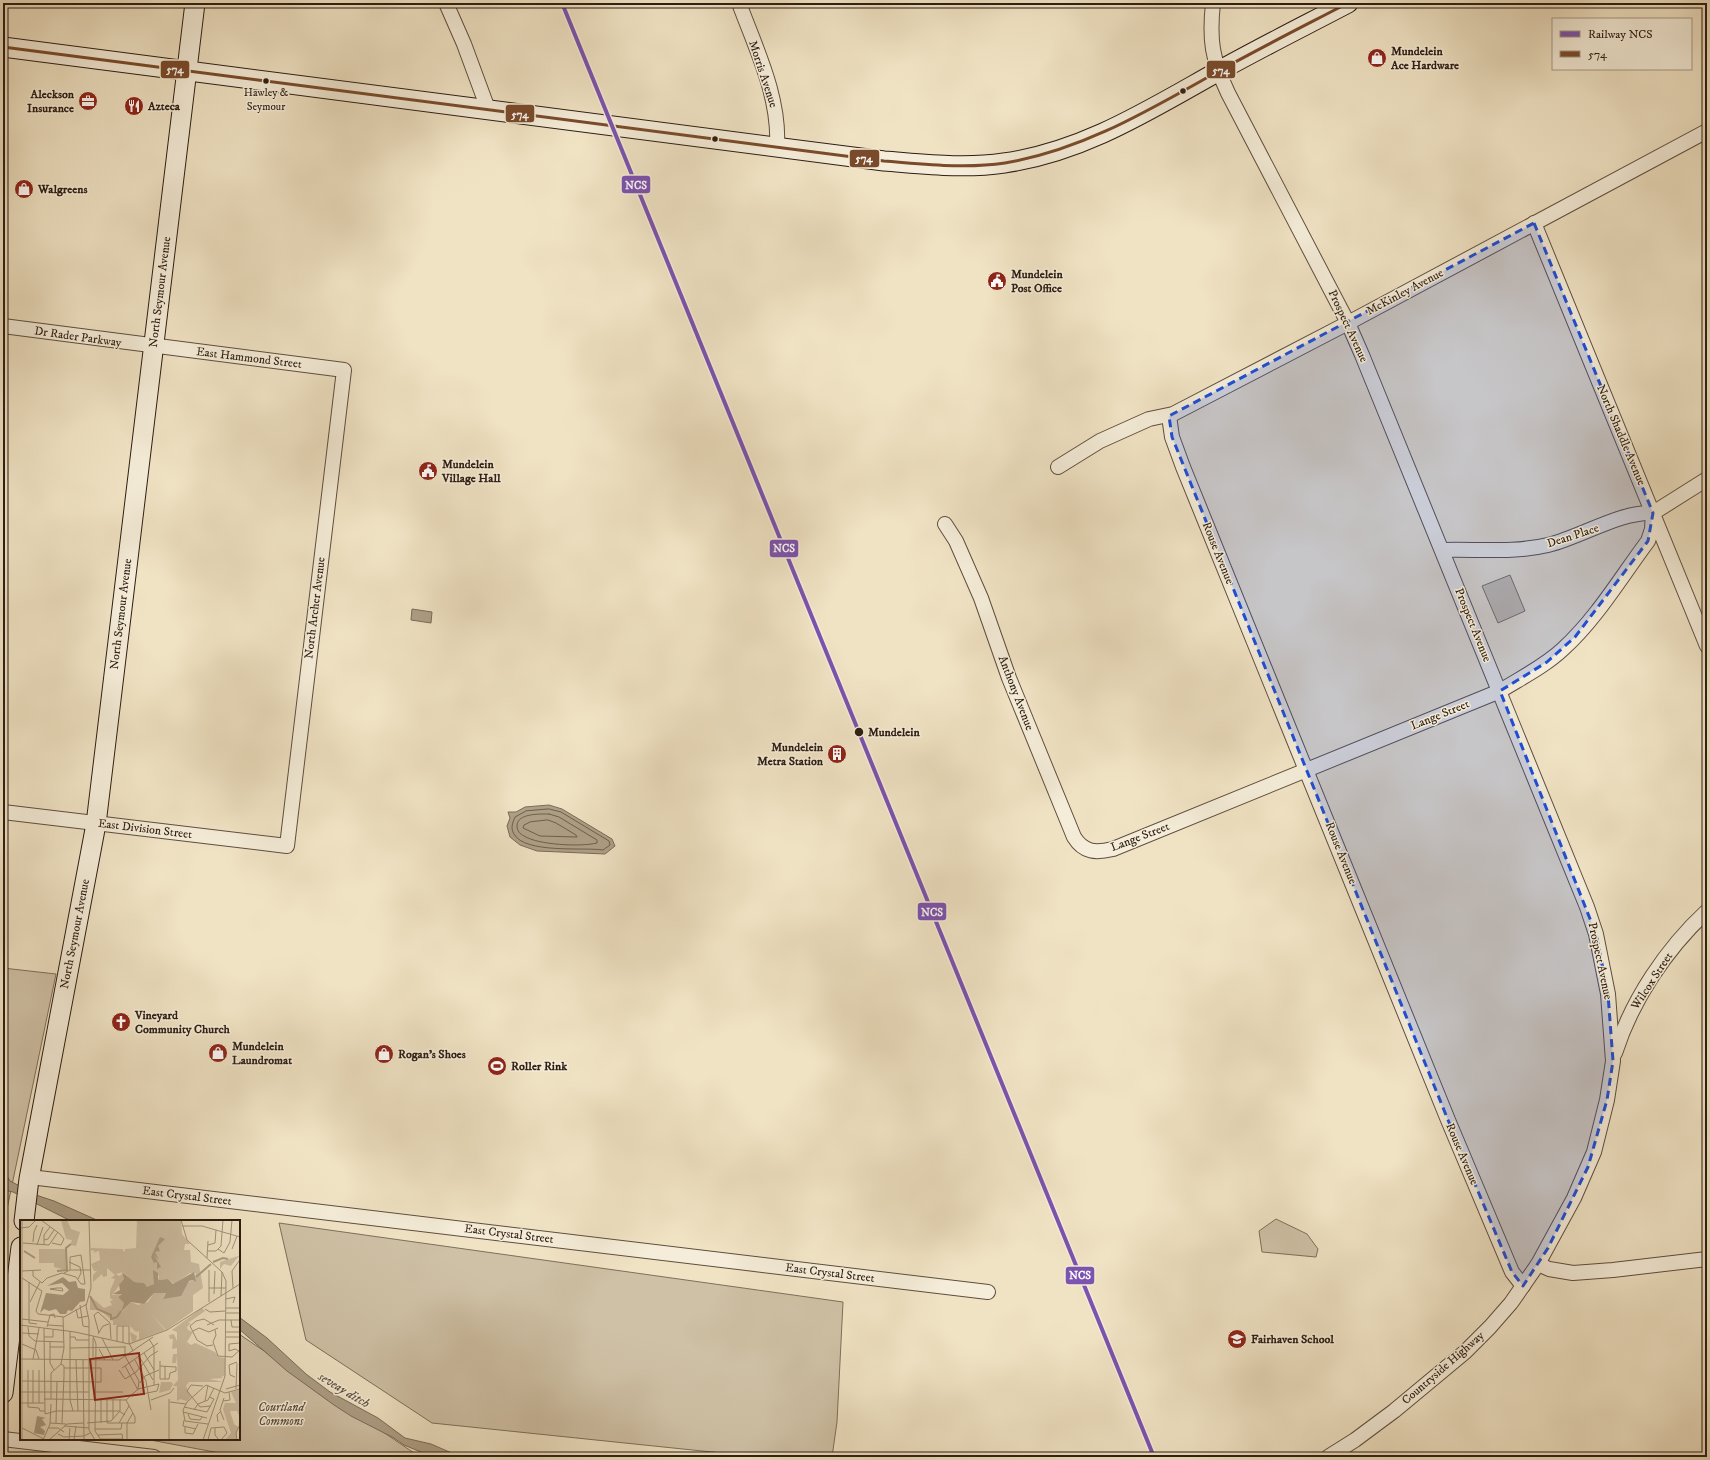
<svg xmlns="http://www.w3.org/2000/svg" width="1710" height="1460" font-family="'IM FELL DW Pica',serif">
<rect width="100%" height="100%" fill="#f0e3c4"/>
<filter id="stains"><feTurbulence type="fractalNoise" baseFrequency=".005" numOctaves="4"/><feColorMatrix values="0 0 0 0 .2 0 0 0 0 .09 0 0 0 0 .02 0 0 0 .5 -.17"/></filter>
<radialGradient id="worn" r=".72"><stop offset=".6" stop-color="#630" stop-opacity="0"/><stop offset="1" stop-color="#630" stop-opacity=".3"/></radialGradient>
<g fill="#cfc1a6" stroke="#7e6f5c">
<polygon points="1510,575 1525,611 1498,623 1482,586"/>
<polygon points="3,968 56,974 7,1209 3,1247"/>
<polygon points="1276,1219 1307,1234 1318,1249 1316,1257 1262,1252 1259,1231"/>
<polygon points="279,1223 843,1302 837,1422 832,1457 760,1457 432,1423 306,1340"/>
<polygon points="239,1334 417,1455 417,1457 241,1457 145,1439 239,1439"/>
</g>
<g fill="#aea087" stroke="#7a6c58">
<polygon points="412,609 432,612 431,623 411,620"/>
<polygon points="549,805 562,809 612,839 615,846 605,854 537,851 520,845 510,837 507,826 510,818 508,812 516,812 525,807"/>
<polygon points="3,1170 10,1181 39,1196 54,1201 99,1221 71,1221 13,1192 3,1190"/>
<polygon points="239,1317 267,1338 306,1374 330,1392 378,1418 405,1438 431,1444 461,1457 433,1457 404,1445 394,1438 351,1416 334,1405 287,1371 239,1329"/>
</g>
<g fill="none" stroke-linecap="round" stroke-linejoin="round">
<g stroke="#6e5e4c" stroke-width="1">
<path d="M549 809 561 812 609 841 610 845 603 850C583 847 525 854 514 834 510 828 513 822 515 817L526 811Z"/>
<path d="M549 814 559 817 597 840V843C581 847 538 845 524 836 520 834 517 831 517 826 517 813 540 814 549 814Z"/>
<polygon points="548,820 556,823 576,835 577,837 540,836 523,828 524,825 530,822"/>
</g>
<defs>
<g id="street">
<polyline points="446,3 464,44 488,109"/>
<path d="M739 3C756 49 780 97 777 147"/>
<path d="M1213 3C1209 40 1212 59 1228 93L1348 323 1362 355 1587 907 1596 934 1608 994 1613 1061 1607 1100 1594 1152 1574 1198 1538 1264 1511 1303 1490 1327 1465 1352 1394 1411 1355 1440 1328 1457"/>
<polyline points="1534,223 1707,646"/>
<polyline points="3,326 344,370 287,846 3,812"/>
<polyline points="1169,416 1172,437 1183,467 1448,1120 1512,1272 1523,1286"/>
<polyline points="1058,467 1100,441 1149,419 1173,414 1348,323 1707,131"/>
<polyline points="1653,513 1707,479"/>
<path d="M945 524 956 541 981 598 1009 678 1074 837C1084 853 1096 853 1113 849L1500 691C1521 678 1545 666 1563 649 1597 618 1621 577 1648 541L1652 529 1653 513"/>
<path d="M1443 550C1477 549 1515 553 1548 545 1581 537 1621 511 1653 513"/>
<path d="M1615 1053C1632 1000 1666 949 1707 911"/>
<polyline points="30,1177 988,1292"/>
<polyline points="1538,1264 1549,1269 1573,1273 1613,1270 1707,1259"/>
<polyline points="3,1439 154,1457"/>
</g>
<g id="secondary">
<path d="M3 47 884 161C924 164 964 169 1004 163 1083 152 1149 110 1217 72 1260 48 1304 26 1348 3"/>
<polyline points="24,1221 29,1179 96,824 195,3"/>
<polyline points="3,1393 21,1247"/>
</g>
</defs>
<use href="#street" stroke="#5e4e3e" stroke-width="16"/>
<use href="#secondary" stroke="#2d1d12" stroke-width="21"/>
<use href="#street" stroke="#f5edd9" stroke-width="14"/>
<use href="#secondary" stroke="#f5edd9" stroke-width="19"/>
<defs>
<path id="bus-1" d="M3 47 884 161C924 164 965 169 1005 163 1083 150 1149 110 1217 72 1260 48 1304 26 1348 3"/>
</defs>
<use href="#bus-1" stroke="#f5edd9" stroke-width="6"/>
<use href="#bus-1" stroke="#7a4b2a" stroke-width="3"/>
<defs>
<polyline id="rail-1" points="562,3 1154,1457"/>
</defs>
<use href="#rail-1" stroke="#f5edd9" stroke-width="7"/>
<use href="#rail-1" stroke="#7c53af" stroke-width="4"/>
</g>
<path fill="#1d4ed8" fill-opacity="0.2" stroke="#1d4ed8" stroke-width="3" stroke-dasharray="8 5" stroke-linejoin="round" d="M1534 223 1653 513 1648 541 1575 637 1547 662 1500 691 1596 934 1608 994 1613 1061 1607 1100 1588 1167 1548 1248 1523 1286 1512 1272 1448 1120 1172 437 1169 416Z"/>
<defs>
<symbol id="shop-disc" viewBox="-11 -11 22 22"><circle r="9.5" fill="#8f2418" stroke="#f5edd9"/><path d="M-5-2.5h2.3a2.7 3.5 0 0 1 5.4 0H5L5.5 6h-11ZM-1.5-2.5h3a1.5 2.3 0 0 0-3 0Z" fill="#fff"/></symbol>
<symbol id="office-disc" viewBox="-11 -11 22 22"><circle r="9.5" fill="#8f2418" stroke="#f5edd9"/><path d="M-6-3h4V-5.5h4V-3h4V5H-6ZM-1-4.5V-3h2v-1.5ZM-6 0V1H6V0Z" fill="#fff"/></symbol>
<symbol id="restaurant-disc" viewBox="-11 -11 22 22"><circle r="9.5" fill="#8f2418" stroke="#f5edd9"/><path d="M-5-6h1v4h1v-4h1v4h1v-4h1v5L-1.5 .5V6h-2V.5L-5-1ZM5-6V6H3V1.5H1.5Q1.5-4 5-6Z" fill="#fff"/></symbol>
<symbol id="civic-disc" viewBox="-11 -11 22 22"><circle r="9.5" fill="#8f2418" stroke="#f5edd9"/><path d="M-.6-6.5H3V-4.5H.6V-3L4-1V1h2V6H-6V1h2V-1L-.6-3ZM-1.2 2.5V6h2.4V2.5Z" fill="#fff"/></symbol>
<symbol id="building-disc" viewBox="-11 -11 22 22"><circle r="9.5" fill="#8f2418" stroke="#f5edd9"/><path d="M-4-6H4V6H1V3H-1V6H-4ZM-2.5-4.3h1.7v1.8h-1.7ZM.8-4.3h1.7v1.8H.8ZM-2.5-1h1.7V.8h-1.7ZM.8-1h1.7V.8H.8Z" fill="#fff"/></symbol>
<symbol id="church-disc" viewBox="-11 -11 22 22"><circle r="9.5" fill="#8f2418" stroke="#f5edd9"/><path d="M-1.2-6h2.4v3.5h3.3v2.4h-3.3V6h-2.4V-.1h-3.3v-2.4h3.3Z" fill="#fff"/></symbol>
<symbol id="stadium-disc" viewBox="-11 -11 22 22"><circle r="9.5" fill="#8f2418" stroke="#f5edd9"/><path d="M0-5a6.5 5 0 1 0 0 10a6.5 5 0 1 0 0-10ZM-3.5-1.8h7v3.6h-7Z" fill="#fff"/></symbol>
<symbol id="school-disc" viewBox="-11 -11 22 22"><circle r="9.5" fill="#8f2418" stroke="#f5edd9"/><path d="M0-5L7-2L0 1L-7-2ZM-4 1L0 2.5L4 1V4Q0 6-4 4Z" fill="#fff"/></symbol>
</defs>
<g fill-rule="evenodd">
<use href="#shop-disc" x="1366" y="47" width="22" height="22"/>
<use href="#office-disc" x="77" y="90" width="22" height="22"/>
<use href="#restaurant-disc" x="123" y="95" width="22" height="22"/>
<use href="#shop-disc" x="13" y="178" width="22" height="22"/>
<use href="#civic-disc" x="986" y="270" width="22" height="22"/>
<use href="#civic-disc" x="417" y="460" width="22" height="22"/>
<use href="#building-disc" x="826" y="743" width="22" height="22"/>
<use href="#church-disc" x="110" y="1011" width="22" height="22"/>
<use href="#shop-disc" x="207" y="1042" width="22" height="22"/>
<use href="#shop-disc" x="373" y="1043" width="22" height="22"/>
<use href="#stadium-disc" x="486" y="1055" width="22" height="22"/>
<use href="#school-disc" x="1226" y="1328" width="22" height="22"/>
</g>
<g fill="#2d1d12" stroke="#f5edd9" stroke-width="1.5">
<circle cx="266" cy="81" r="3.5"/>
<circle cx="1183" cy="91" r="3.5"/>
<circle cx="715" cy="139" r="3.5"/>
<circle cx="859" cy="732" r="5"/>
</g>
<g text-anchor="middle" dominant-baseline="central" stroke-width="3" stroke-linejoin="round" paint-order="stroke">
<g font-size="11" fill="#2d1d12" stroke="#f5edd9">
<text x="266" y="93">Hawley &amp;<tspan x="266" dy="14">Seymour</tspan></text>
</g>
<g font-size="12" font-weight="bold" fill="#2d1d12" stroke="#f5edd9" text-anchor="start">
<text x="1391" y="51">Mundelein<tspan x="1391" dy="14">Ace Hardware</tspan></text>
<text x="74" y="94" text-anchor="end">Aleckson<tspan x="74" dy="14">Insurance</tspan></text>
<text x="148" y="106">Azteca</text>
<text x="38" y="189">Walgreens</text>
<text x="1011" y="274">Mundelein<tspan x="1011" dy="14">Post Office</tspan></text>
<text x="442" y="464">Mundelein<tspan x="442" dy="14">Village Hall</tspan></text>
<text x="823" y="747" text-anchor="end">Mundelein<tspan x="823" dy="14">Metra Station</tspan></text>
<text x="135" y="1015">Vineyard<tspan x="135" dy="14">Community Church</tspan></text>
<text x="232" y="1046">Mundelein<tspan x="232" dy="14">Laundromat</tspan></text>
<text x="398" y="1054">Rogan's Shoes</text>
<text x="511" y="1066">Roller Rink</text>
<text x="1251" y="1339">Fairhaven School</text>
</g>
<g font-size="12" fill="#2d1d12" stroke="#f5edd9">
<text transform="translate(763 74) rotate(72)">Morris Avenue</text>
<text transform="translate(160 292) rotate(-83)">North Seymour Avenue</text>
<text transform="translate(1405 292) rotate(-28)">McKinley Avenue</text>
<text transform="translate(1348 326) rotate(65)">Prospect Avenue</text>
<text transform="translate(78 337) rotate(8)">Dr Rader Parkway</text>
<text transform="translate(249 358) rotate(7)">East Hammond Street</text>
<text transform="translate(1621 435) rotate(67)">North Shaddle Avenue</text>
<text transform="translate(1573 536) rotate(-18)">Dean Place</text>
<text transform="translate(1218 553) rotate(68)">Rouse Avenue</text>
<text transform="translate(315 608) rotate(-83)">North Archer Avenue</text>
<text transform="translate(121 614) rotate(-83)">North Seymour Avenue</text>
<text transform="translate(1473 625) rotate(68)">Prospect Avenue</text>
<text transform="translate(1016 693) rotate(69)">Anthony Avenue</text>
<text transform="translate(1440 715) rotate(-22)">Lange Street</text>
<text transform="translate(145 829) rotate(7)">East Division Street</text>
<text transform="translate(1140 837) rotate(-21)">Lange Street</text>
<text transform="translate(1341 853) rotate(68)">Rouse Avenue</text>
<text transform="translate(75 934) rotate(-79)">North Seymour Avenue</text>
<text transform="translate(1600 961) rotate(78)">Prospect Avenue</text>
<text transform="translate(1652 981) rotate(-57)">Wilcox Street</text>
<text transform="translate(1462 1154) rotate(67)">Rouse Avenue</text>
<text transform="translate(187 1196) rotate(7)">East Crystal Street</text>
<text transform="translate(509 1234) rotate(7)">East Crystal Street</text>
<text transform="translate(830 1273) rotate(7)">East Crystal Street</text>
<text transform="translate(1443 1368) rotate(-41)">Countryside Highway</text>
</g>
<g font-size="12" font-weight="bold" fill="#2d1d12" stroke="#f5edd9" text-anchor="start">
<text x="868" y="732">Mundelein</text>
</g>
<g font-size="12" font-style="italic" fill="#5e4e3e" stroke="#f5edd9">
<text x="281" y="1407">Courtland<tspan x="281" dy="14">Commons</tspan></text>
</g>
<g font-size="13" font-style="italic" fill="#615141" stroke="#f5edd9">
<text transform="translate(344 1390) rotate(31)">seveay ditch</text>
</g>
</g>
<g transform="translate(20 1220)">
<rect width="220" height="220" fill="#f0e3c4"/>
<path d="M41 0H47L51 9 60 12 56 26 50 25 52 20 46 19ZM117 0H161L162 14 170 24H165L164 30H170L171 42 179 44 183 68 173 75V91L146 110 130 93 145 110 112 122 110 112 117 116 116 120 119 119V111L116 112 109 105H93V101L80 90H70V76L84 88 92 85 90 81 93 80 90 78V71L95 59 91 58 95 55 87 48V56L83 57 82 54 73 62V55L77 51H74L71 44 80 40 79 31 73 33 75 31 70 30 71 28 102 29 105 32V29L116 28ZM103 52 113 62 124 63 127 68 134 64V52L139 56 138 60 148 59 154 64 170 53H176L174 60 166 63 161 75 143 78 146 73H134L128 82 118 85 111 82 102 92 104 83 98 77 101 74 92 75 104 59 103 54 99 56 96 54ZM19 29H46V50L34 47V43H19ZM218 36 220 37V38L218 37 211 46 204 44 200 49V42ZM182 88 185 91 168 103H171L167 107 168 110 173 112 167 122 171 125 175 123 195 132 199 137 205 138V155L201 157 203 158 189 159 203 162H169L166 166 171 177 167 181 160 179 157 181V166H153L158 160 157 135 156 143H152L153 134H157V128L152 129 153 119H150L149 115 154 114 157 121V112L152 110ZM141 162H151L153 164 150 170 139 173ZM220 170V198L217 191H210L214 204 218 207 216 219 205 220 211 213 203 189 205 183H216L211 172Z" fill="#cfc1a6" fill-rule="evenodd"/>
<path d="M140 17 145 19 138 26 140 31 135 32 139 40 134 35 141 47 137 49V42L134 43 131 37ZM133 50 138 53V60L148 59 153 64 174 52 176 62 173 60 169 61 161 76 143 79 146 73H134L124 84 111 82 101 92 104 83 98 77 102 74H93L100 70 99 65 104 59 102 52 114 62 124 63 127 67 134 64ZM43 57 49 62 56 61 58 68 65 69V81L60 82 52 91 48 90 46 94H40L36 89 29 91 24 89 20 93 26 73 43 75 49 70 42 63 27 66ZM17 196 26 198 22 199 26 205 20 207 25 211 24 215 14 213Z" fill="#aea087"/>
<path fill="none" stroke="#aea087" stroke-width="2" d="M4 31 15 38M193 42 203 38 208 39M37 51 47 50 46 28 51 24M176 57 191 44M70 76 77 89 91 95V99L97 97 101 91"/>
<path fill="none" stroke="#a2947d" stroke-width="1" d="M2 0V220M21 0 40 14 44 19 41 25 32 23M69 0 71 68 66 86 69 100V210L75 220M161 0 167 20 202 52 206 61 205 156 183 220M162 6H182L220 17M0 8 9 7 16 0M24 20 28 19 34 10M13 22 14 12 17 5M3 23 29 25 38 12M17 25 23 7M24 25V15L30 7M188 25 195 23 196 10M198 29 204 33 210 22 212 0M212 29 217 16M188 31H196L201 26 203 0M187 38 188 21M49 42 60 47 61 53 58 59M189 50V82M2 51 21 50M13 51V56L22 63 27 58 42 53 56 57 61 64H65L61 35 50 37V50M44 53 50 50H70M2 58 22 71M9 62V103L17 104M37 68H42L43 71 30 69ZM189 68H206M213 68 212 51 219 41M22 71 16 91 18 94 44 97 67 84M194 74 195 51M201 76 202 52M206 79 215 77 213 83M10 82 20 62M60 85 63 106 69 107M206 88H220M56 89 58 98 68 96M185 89 190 92 205 91M206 93H220M2 99 28 102M211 100 212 107H220M0 105 55 112 109 124 147 110 220 64M28 105 43 106M187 105 199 100H220M8 107 9 116 15 121 44 122M27 107 30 95 34 94 35 98M24 108 25 194 36 191H99L105 195M195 110 196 115 193 122 198 136 212 137 220 130M50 111V180L53 191M173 111 179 108 189 112 198 108M206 112H220M2 113 19 114M79 113 74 95 78 92 90 103 91 119M78 114 83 106 89 104M73 116 76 124 75 211 81 220M24 117H33V110M50 117H55L56 120H69M206 117H220M82 118 93 140M129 119 134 127V165M97 121V106H109V123L113 131M30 122V143L34 150M103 123V106M2 124 16 130 19 139M193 125 187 126 177 120 170 106 176 101 184 99 194 105M105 126V136L119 161 118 169M30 127H44M50 128 105 127M79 129 85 140M219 131 215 129 209 131V124L220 123M124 133 134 150M119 136 133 160M73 137V118M0 139 99 140 133 117M13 139 19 108M56 140 58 191M63 140 64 220M115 140 126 161 131 190M105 146 118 170M140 146 156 147V151L150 153 149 159H140V141M102 148 138 123M8 150V187L19 188 20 191H25M13 150V183M19 150V183M99 150 105 159 116 152 130 136 138 131M215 157 210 155 209 145 217 142M145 159V146M2 161 81 162V148H44M120 163 125 156 139 150M183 166 171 165 167 171 180 187 191 186M206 169 220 165M216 169 217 143M0 172H69M75 172H103M204 178 200 190 204 200M24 179 106 180M31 179V153L41 144M81 179V203M87 179V203H115V197L106 180M93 179V199M149 179V220M106 180 118 169 139 164 137 171 112 176M131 180 150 173 154 168M185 181 188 165M203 181 210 180 209 172M150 182 166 184M0 183H24M164 187 187 192 194 179 189 177M174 190 178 184 188 180 194 168M163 192 187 198M168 194 170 199 180 200 182 197M164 200 163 206 176 209M198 202 197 195 201 191M30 203 46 204M36 203 37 161M42 203 44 156V146L41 144 44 128 43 97M67 203 91 201 100 191V179M99 203 109 186M188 204 165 201 163 190 167 182 186 165 205 173 220 169M44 206 69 208M165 207V213L173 214 178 204M2 208 24 219M29 208H38L44 212M195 208V215L199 220M75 209H101L102 203M38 214 44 217 64 216 70 213M78 215 102 214 103 220M81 219H103M23 220 30 204 31 184M29 220 47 204 64 203M49 220 50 208M54 220 56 206M107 220V203L113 193M188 220 191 208 204 207M201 220 207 213 204 207M217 220 216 213 220 204"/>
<path fill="#8f2418" fill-opacity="0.15" stroke="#8f2418" stroke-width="2" d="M119 133 124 174 75 180 70 139Z"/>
<rect width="220" height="220" fill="none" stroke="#2d1d12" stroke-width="2"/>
</g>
<g stroke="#f5edd9" stroke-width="1.5">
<rect x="160" y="60" width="30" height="19" rx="4" fill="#7a4b2a"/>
<rect x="1206" y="60" width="30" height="19" rx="4" fill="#7a4b2a"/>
<rect x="505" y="104" width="30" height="19" rx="4" fill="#7a4b2a"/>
<rect x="849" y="149" width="31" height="19" rx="4" fill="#7a4b2a"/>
<rect x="621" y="175" width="30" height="19" rx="4" fill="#7c53af"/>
<rect x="769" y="539" width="30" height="19" rx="4" fill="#7c53af"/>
<rect x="917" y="902" width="30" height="19" rx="4" fill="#7c53af"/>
<rect x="1065" y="1266" width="30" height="19" rx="4" fill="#7c53af"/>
</g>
<g font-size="11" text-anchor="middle" font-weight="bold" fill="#fff">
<text x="175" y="73">574</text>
<text x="1221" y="74">574</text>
<text x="520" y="118">574</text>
<text x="864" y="162">574</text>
<text x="636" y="189">NCS</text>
<text x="784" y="552">NCS</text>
<text x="932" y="916">NCS</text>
<text x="1080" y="1279">NCS</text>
</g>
<rect width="1710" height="1460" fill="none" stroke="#f0e3c4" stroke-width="16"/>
<rect x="4" y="4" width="1702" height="1452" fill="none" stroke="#2d1d12" stroke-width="2"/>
<rect x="8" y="8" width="1694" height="1444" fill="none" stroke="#2d1d12"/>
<rect x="1552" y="18" width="140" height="52" fill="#f5edd9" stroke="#a59a89"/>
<rect x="1560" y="31" width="20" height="6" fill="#7c53af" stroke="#a59a89"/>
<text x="1588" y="38" font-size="12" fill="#2d1d12">Railway NCS</text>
<rect x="1560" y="51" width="20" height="6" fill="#7a4b2a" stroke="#a59a89"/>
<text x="1588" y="58" font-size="12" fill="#2d1d12">574</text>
<rect width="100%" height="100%" filter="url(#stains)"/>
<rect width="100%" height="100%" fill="url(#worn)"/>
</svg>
